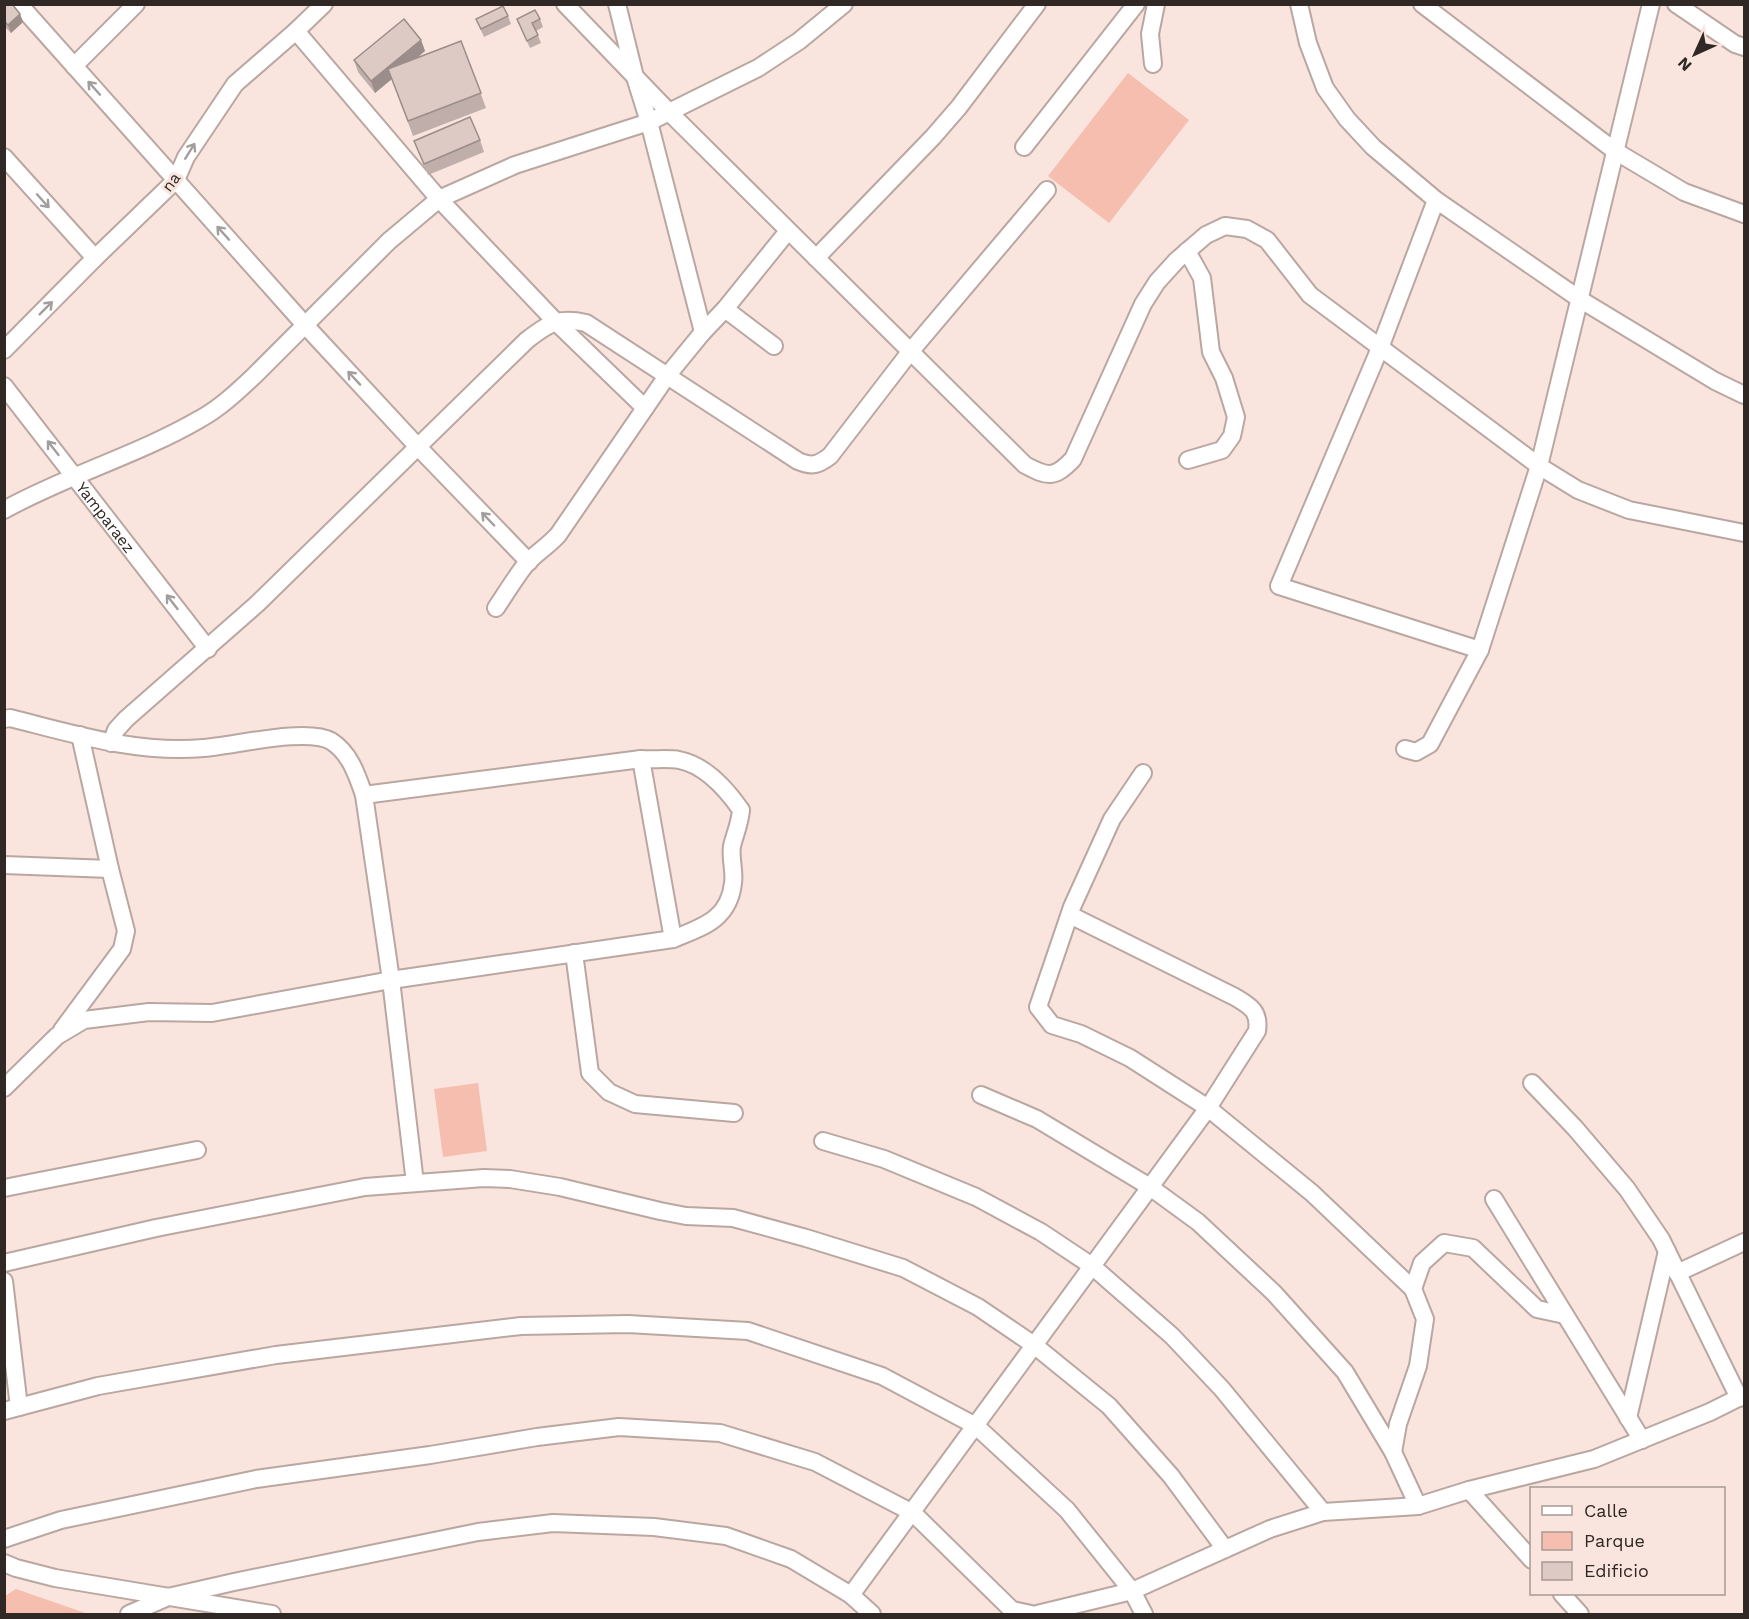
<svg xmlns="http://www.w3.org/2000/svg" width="1749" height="1619" font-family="'Work Sans',sans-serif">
<rect width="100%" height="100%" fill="#f9e4de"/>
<g fill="#f5beae">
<polygon points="1128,73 1189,120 1109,223 1048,176"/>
<polygon points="478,1083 487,1151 443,1157 434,1089"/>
<polygon points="16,1589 88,1614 5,1614 5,1596"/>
</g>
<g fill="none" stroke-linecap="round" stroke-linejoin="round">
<defs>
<g id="minor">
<polyline points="19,4 305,325 419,448 529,562"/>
<path d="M565 4 669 112 1025 465C1048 477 1054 479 1073 459L1143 304 1157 282 1177 260 1206 235 1225 226 1247 229 1267 240 1310 295 1539 466 1578 490 1629 510 1744 533"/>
<polyline points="617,4 635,77 649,122 703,332 725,309 788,231"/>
<polyline points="1299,4 1308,43 1325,88 1347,119 1373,147 1436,200 1581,300 1715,381 1744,395"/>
<polyline points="1422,4 1615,151 1684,192 1744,214"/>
<polyline points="1676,4 1735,44 1744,47"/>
<polyline points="296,31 439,199 555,321 645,408"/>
<polyline points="1153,64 1150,34 1156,4"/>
<polyline points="74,66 136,4"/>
<polyline points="1024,147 1136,4"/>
<polyline points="4,157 95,258"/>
<polyline points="1436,200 1380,348 1279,586 1480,650"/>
<polyline points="1187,251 1202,278 1211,352 1224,378 1236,417 1232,436 1222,450 1188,460"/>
<polyline points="816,258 933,137 959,107 1037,4"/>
<polyline points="725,309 774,346"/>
<polyline points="4,350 95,258 176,180 186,157 235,84 296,31 324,4"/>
<path id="s1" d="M4 386 208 649"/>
<path d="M4 510C67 475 138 455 200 419 220 408 237 392 254 376L389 241 439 199 515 165 649 122 758 68 799 41 844 4"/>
<path d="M496 608C506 593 515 578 526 564 536 553 548 546 558 535L667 376 703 332"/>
<path d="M4 719 10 718C74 734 137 754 204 748 233 746 307 727 331 741 350 753 357 775 364 795L391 980 415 1183"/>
<path d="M111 743 116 730 126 719 257 604 527 340C549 323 558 317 586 323L798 461C812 467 818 465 830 456L910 352 1047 190"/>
<polyline points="1405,749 1416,752 1430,744 1480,650 1539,466 1651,4"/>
<polyline points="641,759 673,939"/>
<polyline points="1143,773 1112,819 1072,907 1038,1007 1052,1025 1081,1034 1130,1058 1208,1108 1312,1193 1413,1289 1425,1319 1418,1366 1398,1424 1393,1452"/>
<polyline points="4,865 110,869"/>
<polyline points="574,953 590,1073 609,1092 635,1104 734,1113"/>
<polyline points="62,1030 122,949 126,931 110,869 80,735"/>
<polyline points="1532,1083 1575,1128 1627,1189 1661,1239 1739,1398"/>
<path d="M4 1088 57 1036 84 1020 149 1012 212 1013 391 980 673 939C702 927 729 920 733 883 735 871 730 859 732 846 735 834 740 823 741 810 727 790 705 765 679 760 668 758 653 760 641 759L364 795"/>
<polyline points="981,1095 1037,1119 1150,1187 1198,1222 1274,1293 1345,1372 1393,1452 1418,1506"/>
<polyline points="823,1141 884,1159 976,1197 1041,1232 1092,1266 1172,1336 1222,1389 1323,1512"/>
<polyline points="4,1188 197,1150"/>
<polyline points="1494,1199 1642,1440"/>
<polyline points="4,1263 156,1228 365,1187 484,1178 510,1179 560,1187 660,1211 686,1216 733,1218 806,1238 903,1268 978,1307 1034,1345 1109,1406 1171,1476 1225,1549"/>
<polyline points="1677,1273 1744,1242"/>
<polyline points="4,1281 19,1407"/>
<polyline points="1413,1289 1422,1263 1444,1243 1473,1248 1537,1309 1565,1315"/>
<polyline points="4,1411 98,1386 276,1355 521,1326 628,1324 748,1331 882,1376 976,1426 1067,1510 1132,1591 1144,1614"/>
<polyline points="1628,1418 1667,1251"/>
<polyline points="1469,1490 1532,1560"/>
<polyline points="4,1539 61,1520 256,1479 430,1455 537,1437 619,1427 720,1433 815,1462 913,1513 1012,1610 1031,1614"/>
<polyline points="4,1563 16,1568 55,1578 272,1614"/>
<polyline points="1562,1594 1580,1614"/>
<path d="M851 1595 1208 1108 1257 1031C1260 1011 1250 1006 1235 997L1070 915"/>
<polyline points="129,1614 168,1597 234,1582 478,1532 553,1523 654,1527 726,1536 791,1559 851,1595 872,1614"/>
<polyline points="1037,1614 1132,1591 1270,1529 1323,1512 1418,1506 1469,1490 1594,1459 1710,1412 1744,1395"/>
</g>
</defs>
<use href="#minor" stroke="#baa7a1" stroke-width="20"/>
<use href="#minor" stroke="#fff" stroke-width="16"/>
</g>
<g fill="#bfaea9">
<polygon points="4,4 20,14 23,22 11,33 4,26"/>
<polygon points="508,16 511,24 484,37 476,19"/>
<polygon points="517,19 540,19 543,27 536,31 541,43 530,48"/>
<polygon points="421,40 425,51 418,57 461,41 486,108 413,136 392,79 375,93 358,72 354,60"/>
<polygon points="480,140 484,152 428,175 414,141"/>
</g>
<g fill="#9b8d89">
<polygon points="20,14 23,22 11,33 8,25"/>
<polygon points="421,40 425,51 375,93 371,81"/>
</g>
<g fill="#decac4" stroke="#9b8d89" stroke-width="1.5">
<polygon points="4,4 12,4 20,14 8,25 4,21"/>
<polygon points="503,6 508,16 481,29 476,19"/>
<polygon points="535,10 540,19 532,23 538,35 527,41 517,19"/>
<polygon points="404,19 421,40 371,81 354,60"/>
<polygon points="461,41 481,93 408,121 388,69"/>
<polygon points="470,117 480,140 424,164 414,141"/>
</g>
<defs><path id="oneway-shaft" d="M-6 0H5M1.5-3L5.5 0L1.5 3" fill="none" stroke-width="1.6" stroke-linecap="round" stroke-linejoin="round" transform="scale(1.5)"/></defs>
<g stroke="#a19e9d">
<use href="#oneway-shaft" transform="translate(94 88) rotate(-132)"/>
<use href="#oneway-shaft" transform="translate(190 151) rotate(-58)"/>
<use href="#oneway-shaft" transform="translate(43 201) rotate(48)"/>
<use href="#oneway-shaft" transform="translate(223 233) rotate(-132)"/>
<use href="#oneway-shaft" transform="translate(46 308) rotate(-45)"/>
<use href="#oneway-shaft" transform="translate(354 378) rotate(-133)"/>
<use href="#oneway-shaft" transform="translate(53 448) rotate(-128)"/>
<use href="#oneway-shaft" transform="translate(488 519) rotate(-134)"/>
<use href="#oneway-shaft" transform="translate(172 602) rotate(-128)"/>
</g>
<g text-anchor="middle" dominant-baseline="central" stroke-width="6" stroke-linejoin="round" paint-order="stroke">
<g font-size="16" fill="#2f2825" stroke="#f9e4de">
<text transform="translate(171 182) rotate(-53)">na</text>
<text stroke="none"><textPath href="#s1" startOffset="166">Yamparaez</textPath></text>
</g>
</g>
<rect width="1749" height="1619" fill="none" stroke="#2f2825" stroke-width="12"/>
<rect x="1530" y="1487" width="195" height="108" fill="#f9e4de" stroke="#a89994" stroke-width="1.5"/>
<rect x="1542" y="1506" width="30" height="9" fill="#ffffff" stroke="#a89994" stroke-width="1.5"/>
<text x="1584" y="1517" font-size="18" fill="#2f2825">Calle</text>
<rect x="1542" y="1532" width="30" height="18" fill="#f5beae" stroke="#a89994" stroke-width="1.5"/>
<text x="1584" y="1547" font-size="18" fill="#2f2825">Parque</text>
<rect x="1542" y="1562" width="30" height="18" fill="#decac4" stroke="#a89994" stroke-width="1.5"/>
<text x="1584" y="1577" font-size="18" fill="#2f2825">Edificio</text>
<g transform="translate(1695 54) rotate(225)" stroke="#f9e4de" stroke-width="4.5" paint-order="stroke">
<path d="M0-4.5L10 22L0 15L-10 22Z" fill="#2f2825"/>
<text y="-9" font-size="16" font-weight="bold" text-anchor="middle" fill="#2f2825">N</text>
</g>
</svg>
